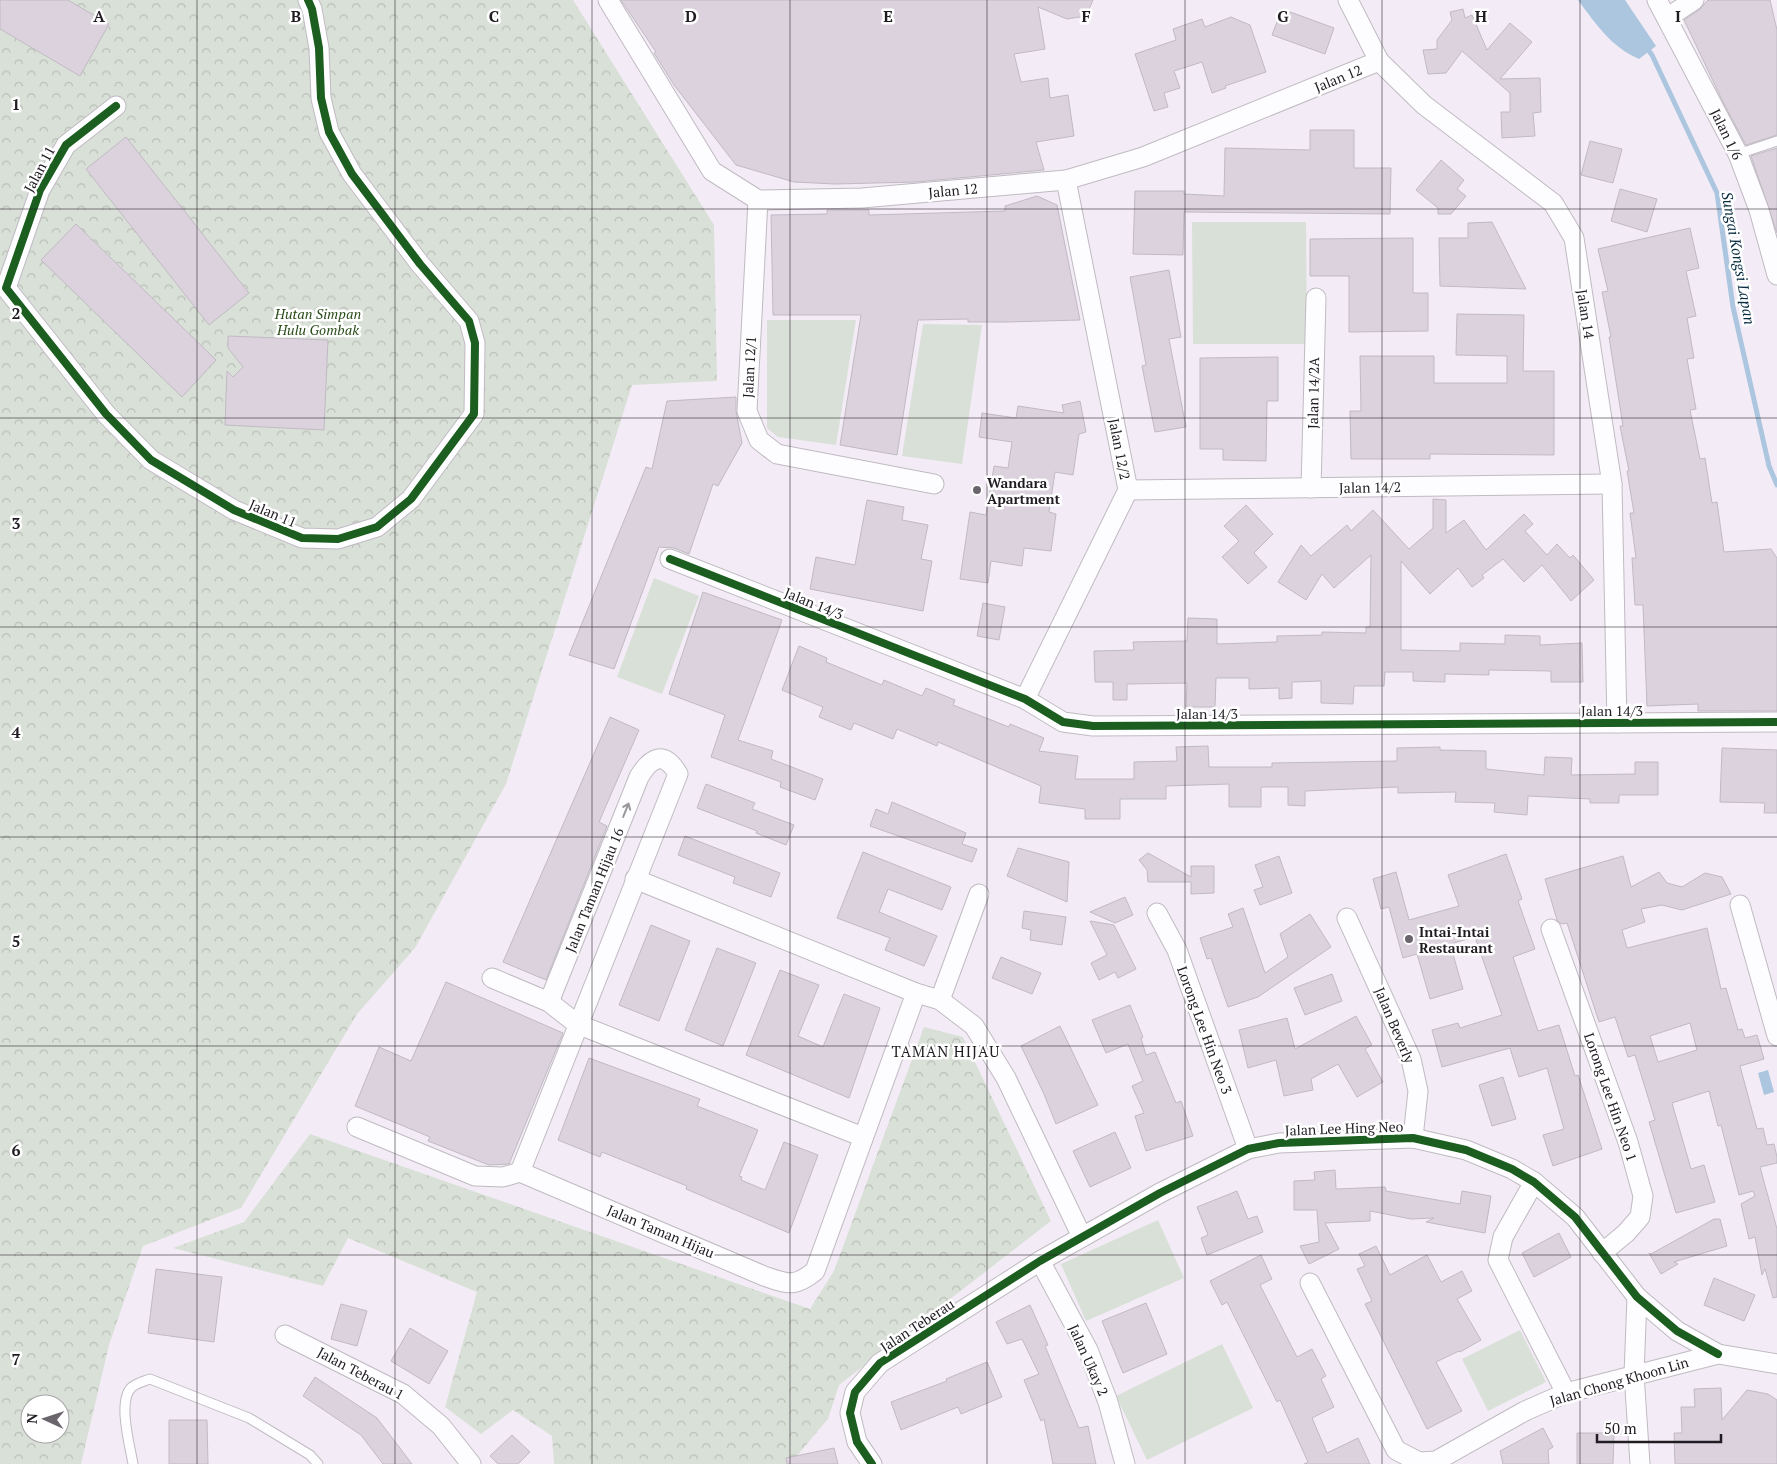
<svg xmlns="http://www.w3.org/2000/svg" width="1777" height="1464" font-family="'PT Serif',serif">
<defs>
<pattern id="forest-crowns" width="20" height="18" patternUnits="userSpaceOnUse" patternTransform="scale(1.25)"><rect width="20" height="18" fill="#d9e0d7"/><path d="M2 6a3 3 0 1 1 6 0M12 15a3 3 0 1 1 6 0" fill="none" stroke="#bac0b8"/></pattern>
</defs>
<rect width="100%" height="100%" fill="#f3ecf6"/>
<g fill="#d9e0d7">
<polygon points="1192,222 1306,222 1307,344 1193,344"/>
<polygon points="767,320 856,320 836,445 778,437 767,428"/>
<polygon points="923,324 982,325 962,464 902,456"/>
<polygon points="654,578 699,596 662,694 617,677"/>
<polygon points="1158,1220 1184,1278 1086,1321 1061,1264"/>
<polygon points="1520,1330 1546,1382 1488,1411 1462,1359"/>
<polygon points="1222,1344 1253,1408 1147,1460 1116,1396"/>
</g>
<g fill="url(#forest-crowns)" fill-rule="evenodd">
<path d="M0 0H573L714 225 717 381 632 385 506 784 415 948 357 1014 241 1208 143 1246 109 1345 81 1464H0ZM30 1404H60V1434H30Z"/>
<polygon points="924,1027 963,1037 1051,1221 839,1385 828,1419 790,1464 554,1464 552,1436 513,1410 481,1434 445,1407 477,1292 348,1238 323,1286 173,1248 244,1222 310,1134 810,1309 834,1271"/>
</g>
<g fill="#abc6de">
<path d="M1578 0H1625L1656 46 1639 59C1611 47 1596 24 1578 0Z"/>
<polygon points="1768,1070 1774,1092 1764,1095 1758,1073"/>
</g>
<g fill="none" stroke-linecap="round" stroke-linejoin="round">
<polyline stroke="#abc6de" stroke-width="5" points="1646,47 1652,55 1717,193 1733,307 1769,466 1777,485"/>
</g>
<g fill="#dbd2de" stroke="#c0bac2" fill-rule="evenodd">
<polygon points="0,0 68,0 109,24 80,76 0,29"/>
<polygon points="621,0 1093,0 1086,16 1067,19 1038,7 1045,49 1014,54 1021,82 1048,78 1050,98 1068,95 1074,136 1036,142 1044,170 916,182 835,184 794,182 736,165 674,85 654,53 656,52"/>
<polygon points="1708,0 1770,0 1777,30 1777,135 1746,145 1725,106 1684,20 1700,9"/>
<polygon points="1282,9 1334,28 1325,54 1272,35"/>
<polygon points="1463,9 1465,18 1472,15 1487,50 1510,23 1532,42 1500,79 1540,78 1541,112 1533,113 1535,136 1502,138 1501,112 1510,112 1510,93 1462,51 1446,73 1428,74 1423,50 1437,49 1437,40 1452,20 1450,12"/>
<polygon points="1231,17 1250,25 1266,72 1225,86 1226,88 1212,93 1202,62 1174,71 1180,88 1164,93 1168,107 1154,111 1135,54 1176,40 1173,29 1202,19 1205,27"/>
<polygon points="1310,130 1354,130 1354,168 1391,168 1390,214 1184,212 1183,255 1133,254 1135,191 1184,191 1184,194 1224,196 1225,148 1310,150"/>
<polygon points="126,137 249,293 209,325 86,169"/>
<polygon points="1590,141 1622,149 1613,183 1581,175"/>
<polygon points="1777,148 1777,233 1751,156"/>
<polygon points="1441,160 1464,180 1457,189 1466,196 1451,214 1438,214 1438,208 1416,190"/>
<polygon points="1620,189 1657,199 1647,232 1611,221"/>
<polygon points="1037,196 1057,205 1080,320 1008,322 968,322 968,319 918,320 897,455 840,445 861,315 773,315 771,215 827,214 827,210 869,210 869,215 1005,211 1005,206"/>
<polygon points="1492,222 1526,289 1440,286 1439,238 1468,238 1468,223"/>
<polygon points="76,224 216,360 182,397 41,260"/>
<polygon points="1690,228 1699,268 1686,271 1696,316 1687,318 1694,358 1687,359 1696,409 1690,410 1700,459 1705,458 1712,503 1717,502 1724,552 1771,549 1777,558 1777,711 1698,711 1698,704 1647,706 1643,605 1635,605 1632,558 1636,558 1630,513 1634,513 1627,471 1629,471 1620,426 1623,426 1609,337 1611,337 1602,292 1608,291 1598,249"/>
<polygon points="1413,238 1413,293 1428,293 1428,331 1349,332 1349,276 1310,276 1310,239"/>
<polygon points="1169,270 1181,337 1169,339 1186,427 1155,432 1142,366 1146,365 1130,277"/>
<polygon points="1457,314 1524,315 1523,371 1554,371 1554,455 1430,454 1430,459 1351,459 1350,411 1361,411 1360,356 1434,356 1434,383 1507,383 1507,356 1456,355"/>
<polygon points="228,336 328,340 324,430 225,425 227,371 233,377 243,367 228,348"/>
<polygon points="1278,357 1278,401 1267,401 1266,461 1223,460 1223,449 1200,449 1200,358"/>
<polygon points="736,397 736,411 742,443 718,486 713,484 689,554 674,548 659,547 614,669 569,655 646,467 652,469 667,401"/>
<polygon points="1080,401 1086,432 1079,434 1073,475 1055,472 1049,512 1056,514 1051,551 1024,548 1022,566 991,561 988,583 960,579 970,512 986,515 994,466 1008,468 1012,442 979,437 982,413 1016,418 1018,406 1064,413 1062,405"/>
<polygon points="1433,499 1446,500 1446,533 1464,520 1486,550 1524,514 1533,524 1525,531 1547,555 1557,544 1570,558 1573,555 1594,580 1571,601 1542,565 1524,582 1503,559 1482,575 1484,578 1472,587 1458,568 1430,594 1401,561 1401,650 1460,651 1460,643 1505,644 1505,635 1540,636 1540,645 1582,643 1583,682 1551,682 1551,671 1489,670 1489,675 1445,674 1445,682 1413,681 1413,672 1385,672 1384,686 1354,686 1353,704 1321,703 1321,681 1292,682 1292,698 1279,699 1279,688 1249,689 1249,678 1216,678 1215,707 1186,707 1187,683 1127,684 1127,700 1113,700 1113,682 1095,682 1094,651 1134,650 1133,642 1187,641 1188,618 1217,619 1217,644 1277,642 1277,636 1322,635 1322,632 1366,633 1366,627 1370,627 1371,555 1334,588 1322,574 1306,600 1278,582 1301,545 1311,556 1347,525 1351,531 1373,510 1409,549 1433,528"/>
<polygon points="867,500 904,507 902,520 928,525 921,559 932,561 923,611 810,589 816,557 855,565"/>
<polygon points="1246,505 1273,534 1254,553 1267,567 1248,584 1222,557 1239,541 1224,526"/>
<polygon points="703,592 782,620 738,740 773,751 771,759 823,779 815,800 780,787 781,782 711,757 725,715 669,694"/>
<polygon points="983,603 1005,607 999,640 977,636"/>
<polygon points="799,646 827,658 826,662 882,685 884,680 922,696 926,688 955,700 953,705 1009,727 1010,724 1044,738 1039,751 1078,756 1075,779 1134,779 1134,762 1177,761 1176,747 1208,746 1209,767 1272,767 1272,763 1397,761 1397,748 1440,747 1440,750 1486,751 1486,769 1544,775 1545,757 1572,758 1571,775 1635,774 1635,762 1658,762 1658,795 1619,795 1619,803 1590,803 1590,799 1528,796 1527,815 1494,812 1495,803 1455,802 1456,792 1398,793 1398,787 1305,791 1305,806 1288,805 1288,787 1261,787 1261,807 1229,807 1229,784 1166,786 1166,799 1120,799 1120,819 1085,819 1085,809 1039,803 1041,786 938,742 937,746 897,729 893,739 854,723 851,730 819,717 823,707 782,690"/>
<polygon points="610,717 639,730 599,822 607,826 546,980 503,962"/>
<polygon points="1722,748 1777,750 1777,813 1764,813 1765,803 1720,802"/>
<polygon points="706,784 755,803 752,809 794,825 786,845 756,833 757,831 697,808"/>
<polygon points="892,802 966,833 962,844 977,849 972,862 870,826 876,809 888,814"/>
<polygon points="685,836 780,873 771,897 733,883 735,877 678,855"/>
<polygon points="1018,848 1069,862 1067,902 1007,876"/>
<polygon points="863,852 951,887 942,910 888,889 879,912 937,936 924,966 885,950 890,938 837,918"/>
<polygon points="1148,853 1191,877 1191,866 1214,866 1214,893 1191,894 1191,882 1148,882 1147,870 1139,860"/>
<polygon points="1506,854 1522,899 1518,901 1535,949 1513,957 1538,1031 1559,1025 1575,1076 1578,1075 1602,1149 1553,1166 1543,1135 1564,1129 1547,1068 1519,1077 1510,1048 1442,1067 1432,1030 1458,1023 1460,1028 1502,1015 1475,937 1450,944 1463,989 1430,999 1417,954 1403,958 1389,907 1381,909 1373,879 1396,872 1409,920 1459,906 1448,875"/>
<polygon points="1279,856 1292,893 1260,905 1254,890 1263,887 1255,865"/>
<path d="M1623 856 1631 887 1659 872 1667 883 1682 887 1705 873 1722 877 1731 894 1682 910 1662 905 1641 909 1645 922 1622 930 1627 948 1707 928 1721 989 1726 988 1738 1030 1742 1029 1745 1038 1757 1035 1764 1059 1740 1066 1757 1129 1763 1128 1767 1145 1774 1144 1777 1157V1163L1760 1167 1777 1229V1297L1773 1298 1765 1269 1762 1275 1755 1237 1749 1239 1744 1217 1741 1204 1755 1196 1753 1191 1739 1195 1721 1125 1718 1126 1709 1091 1672 1103 1691 1169 1704 1165 1715 1202 1676 1213 1649 1122 1655 1120 1635 1055 1628 1057 1615 1017 1599 1022 1567 923 1561 924 1557 920 1545 879ZM1690 1023 1697 1050 1658 1062 1650 1036Z"/>
<polygon points="1125,897 1133,915 1115,923 1090,912"/>
<polygon points="1243,908 1265,973 1288,957 1280,934 1310,914 1331,947 1258,997 1228,1007 1211,958 1207,959 1200,938 1233,927 1228,914"/>
<polygon points="1024,911 1066,917 1062,945 1030,940 1031,930 1022,928"/>
<polygon points="1090,921 1114,925 1136,969 1118,978 1115,972 1099,980 1091,963 1107,955"/>
<polygon points="651,925 690,941 659,1021 619,1005"/>
<polygon points="717,948 756,963 723,1046 685,1030"/>
<polygon points="1001,957 1041,973 1032,994 992,978"/>
<polygon points="780,970 819,985 798,1036 823,1047 844,994 880,1008 849,1098 746,1055"/>
<polygon points="1332,974 1342,1001 1305,1015 1294,988"/>
<polygon points="446,982 563,1033 509,1164 489,1165 428,1141 430,1137 355,1106 379,1047 411,1061"/>
<polygon points="1130,1005 1143,1037 1141,1038 1146,1055 1155,1052 1176,1103 1181,1101 1193,1136 1146,1151 1135,1116 1144,1113 1132,1086 1143,1081 1128,1044 1106,1053 1092,1020"/>
<polygon points="1356,1016 1372,1045 1365,1049 1383,1082 1357,1097 1338,1064 1311,1079 1313,1090 1284,1096 1276,1060 1248,1068 1239,1030 1287,1018 1295,1049"/>
<polygon points="1060,1026 1098,1105 1056,1124 1044,1094 1021,1046"/>
<polygon points="589,1058 700,1099 697,1106 758,1130 739,1176 742,1177 741,1180 765,1190 784,1142 818,1155 789,1233 686,1189 687,1186 602,1152 600,1157 558,1140"/>
<polygon points="1503,1077 1516,1119 1492,1126 1479,1085"/>
<polygon points="1115,1132 1131,1168 1090,1187 1073,1151"/>
<polygon points="1335,1170 1336,1189 1385,1187 1386,1191 1460,1204 1462,1191 1491,1196 1485,1233 1426,1222 1434,1218 1411,1219 1370,1211 1370,1221 1325,1223 1339,1249 1309,1264 1300,1246 1319,1242 1317,1210 1294,1210 1294,1181 1315,1180 1314,1172"/>
<polygon points="1237,1191 1248,1219 1257,1216 1263,1232 1207,1255 1201,1238 1208,1235 1197,1207"/>
<polygon points="1714,1219 1720,1219 1727,1246 1674,1262 1678,1264 1661,1274 1649,1253 1651,1254"/>
<polygon points="1559,1233 1571,1257 1534,1277 1522,1253"/>
<polygon points="1376,1246 1390,1275 1427,1255 1441,1282 1462,1271 1472,1291 1457,1299 1481,1340 1460,1352 1459,1351 1436,1362 1462,1411 1427,1429 1365,1304 1372,1301 1357,1269 1365,1266 1359,1254"/>
<polygon points="1261,1255 1272,1279 1260,1285 1297,1357 1312,1349 1326,1376 1321,1379 1334,1407 1312,1418 1327,1453 1358,1438 1370,1464 1304,1464 1308,1462 1280,1400 1277,1402 1227,1302 1222,1305 1210,1281"/>
<polygon points="156,1269 222,1277 214,1342 148,1333"/>
<polygon points="1714,1278 1755,1295 1744,1321 1704,1305"/>
<polygon points="1146,1303 1167,1354 1123,1373 1102,1321"/>
<polygon points="341,1304 367,1311 357,1346 331,1339"/>
<polygon points="1030,1305 1048,1345 1045,1346 1079,1428 1088,1426 1096,1464 1053,1464 1044,1419 1041,1421 1024,1380 1039,1374 1022,1339 1007,1344 996,1322"/>
<polygon points="410,1328 448,1351 429,1384 391,1361"/>
<polygon points="987,1362 1002,1397 961,1414 958,1407 901,1430 891,1402 947,1381 946,1379"/>
<polygon points="315,1377 377,1418 412,1464 383,1464 361,1435 303,1396"/>
<polygon points="1721,1388 1722,1420 1747,1390 1768,1394 1777,1400 1777,1464 1675,1464 1674,1433 1682,1433 1681,1407 1695,1407 1694,1389"/>
<polygon points="169,1420 207,1420 208,1464 169,1464"/>
<polygon points="1543,1428 1553,1447 1548,1450 1549,1464 1503,1464 1500,1451"/>
<polygon points="1577,1433 1614,1433 1613,1464 1577,1464"/>
<polygon points="512,1435 530,1452 518,1464 498,1464 490,1456"/>
<polygon points="834,1448 838,1464 787,1464 786,1458"/>
</g>
<g fill="none" stroke-linecap="round" stroke-linejoin="round">
<defs>
<g id="service">
<polyline points="1738,154 1777,141"/>
<path d="M133 1464C130 1446 117 1400 132 1387 137 1383 145 1381 150 1379L249 1418 310 1455 318 1464"/>
</g>
<g id="minor">
<polyline points="608,0 712,171 758,200 862,198 1066,180 1143,157 1379,61"/>
<polyline points="1348,0 1379,61 1424,105 1553,203 1574,238 1612,484 1617,723"/>
<polyline points="1657,0 1738,154 1759,210 1777,275"/>
<polyline points="1667,18 1694,0"/>
<polyline points="116,106 66,145 40,190 6,288 106,414 151,460 234,510 302,538 338,539 377,527 411,499 474,414 475,343 469,321 420,264 352,174 329,132 321,98 319,48 312,9 308,0"/>
<polyline points="758,200 747,411 759,440 777,454 934,484"/>
<polyline points="1311,488 1316,298"/>
<polyline points="1128,490 1612,484"/>
<polyline points="670,559 1025,699 1063,722 1093,726 1777,722"/>
<polyline points="1025,699 1128,490 1066,180"/>
<polyline points="635,879 916,993 940,1000 974,1026 1006,1078 1082,1237"/>
<polyline points="1740,905 1777,1036"/>
<polyline points="1157,913 1177,950 1248,1149"/>
<polyline points="1347,918 1411,1059 1418,1091 1413,1138"/>
<polyline points="1551,929 1628,1142 1643,1196 1640,1217 1626,1233 1602,1253"/>
<polyline points="492,978 549,1002 577,1024 863,1137"/>
<polyline points="940,1000 979,894"/>
<polyline points="357,1127 475,1176 503,1177 520,1172"/>
<path d="M520 1172 678 774C664 750 651 757 639 777L549 1002"/>
<path d="M520 1172 764 1276C788 1284 794 1288 815 1271L916 993"/>
<polyline points="1534,1182 1503,1237 1498,1260 1566,1393"/>
<polyline points="1040,1261 1088,1350 1108,1402 1125,1464"/>
<polyline points="1310,1283 1396,1450 1419,1462 1436,1461 1525,1411 1566,1393 1718,1354 1777,1364"/>
<polyline points="1637,1297 1634,1374 1640,1464"/>
<polyline points="285,1335 403,1394 441,1426 471,1464"/>
<polyline points="872,1464 857,1442 850,1413 855,1392 880,1363 1040,1261 1160,1193 1248,1149 1279,1143 1413,1138 1466,1150 1512,1169 1534,1182 1575,1217 1637,1297 1677,1331 1718,1354"/>
</g>
</defs>
<use href="#service" stroke="#c0bac2" stroke-width="11"/>
<use href="#minor" stroke="#c0bac2" stroke-width="21"/>
<use href="#service" stroke="#fdfcfe" stroke-width="9"/>
<use href="#minor" stroke="#fdfcfe" stroke-width="19"/>
<defs>
<g id="cycleway">
<polyline points="116,106 66,145 40,190 6,288 106,414 151,460 234,510 302,538 338,539 377,527 411,499 474,414 475,343 469,321 420,264 352,174 329,132 321,98 319,48 312,9 308,0"/>
<polyline points="670,559 1025,699 1063,722 1093,726 1777,722"/>
<polyline points="872,1464 857,1442 850,1413 855,1392 880,1363 1040,1261 1160,1193 1248,1149 1279,1143 1413,1138 1466,1150 1512,1169 1534,1182 1575,1217 1637,1297 1677,1331 1718,1354"/>
</g>
</defs>
<use href="#cycleway" stroke="#fff" stroke-width="11"/>
<use href="#cycleway" stroke="#1b5e20" stroke-width="8"/>
</g>
<defs><path id="oneway-shaft" d="M-6 0H5M1.5-3L5.5 0L1.5 3" fill="none" stroke-width="1.6" stroke-linecap="round" stroke-linejoin="round" transform="scale(1.25)"/></defs>
<use stroke="#9a979b" href="#oneway-shaft" transform="translate(626 810) rotate(-68)"/>
<path fill="none" stroke="#201c22" stroke-width="1" stroke-opacity="0.55" d="M197 0V1464M395 0V1464M592 0V1464M790 0V1464M987 0V1464M1185 0V1464M1382 0V1464M1580 0V1464M0 209H1777M0 418H1777M0 627H1777M0 837H1777M0 1046H1777M0 1255H1777"/>
<g fill="#6a656c" stroke="#fff" stroke-width="2">
<circle cx="977" cy="490" r="5"/>
<circle cx="1409" cy="939" r="5"/>
</g>
<g text-anchor="middle" dominant-baseline="central" stroke-width="5" stroke-linejoin="round" paint-order="stroke">
<g font-size="14" fill="#201c22" stroke="#fff">
<text transform="translate(1338 78) rotate(-22)">Jalan 12</text>
<text transform="translate(1727 134) rotate(64)">Jalan 1/6</text>
<text transform="translate(39 169) rotate(-62)">Jalan 11</text>
<text transform="translate(953 190) rotate(-5)">Jalan 12</text>
<text transform="translate(1586 314) rotate(81)">Jalan 14</text>
<text transform="translate(749 367) rotate(-87)">Jalan 12/1</text>
<text transform="translate(1313 393) rotate(-89)">Jalan 14/2A</text>
<text transform="translate(1120 449) rotate(79)">Jalan 12/2</text>
<text transform="translate(1370 487) rotate(-1)">Jalan 14/2</text>
<text transform="translate(273 513) rotate(23)">Jalan 11</text>
<text transform="translate(814 603) rotate(22)">Jalan 14/3</text>
<text x="1612" y="710">Jalan 14/3</text>
<text x="1207" y="713">Jalan 14/3</text>
<text transform="translate(594 890) rotate(-68)">Jalan Taman Hijau 16</text>
<text transform="translate(1395 1025) rotate(67)">Jalan Beverly</text>
<text transform="translate(1205 1030) rotate(70)">Lorong Lee Hin Neo 3</text>
<text transform="translate(1611 1097) rotate(71)">Lorong Lee Hin Neo 1</text>
<text transform="translate(1344 1128) rotate(-2)">Jalan Lee Hing Neo</text>
<text transform="translate(661 1231) rotate(23)">Jalan Taman Hijau</text>
<text transform="translate(917 1325) rotate(-33)">Jalan Teberau</text>
<text transform="translate(1089 1360) rotate(66)">Jalan Ukay 2</text>
<text transform="translate(361 1373) rotate(28)">Jalan Teberau 1</text>
<text transform="translate(1619 1381) rotate(-16)">Jalan Chong Khoon Lin</text>
</g>
<g font-size="14" font-style="italic" fill="#274b16" stroke="#fff">
<text x="318" y="313">Hutan Simpan<tspan x="318" dy="16">Hulu Gombak</tspan></text>
</g>
<g font-size="14" font-weight="bold" fill="#201c22" stroke="#fff" text-anchor="start">
<text x="987" y="482">Wandara<tspan x="987" dy="16">Apartment</tspan></text>
<text x="1419" y="931">Intai-Intai<tspan x="1419" dy="16">Restaurant</tspan></text>
</g>
<g font-size="15" font-style="italic" fill="#082c41" stroke="#fff">
<text transform="translate(1739 258) rotate(80)">Sungai Kongsi Lapan</text>
</g>
<g font-size="15" letter-spacing="1" fill="#201c22" stroke="#fff">
<text x="946" y="1051">TAMAN HIJAU</text>
</g>
</g>
<g font-size="16" text-anchor="middle" font-weight="bold" fill="#201c22" stroke="#fff" stroke-width="5" stroke-linejoin="round" paint-order="stroke">
<text x="99" y="22">A</text>
<text x="296" y="22">B</text>
<text x="494" y="22">C</text>
<text x="691" y="22">D</text>
<text x="888" y="22">E</text>
<text x="1086" y="22">F</text>
<text x="1283" y="22">G</text>
<text x="1481" y="22">H</text>
<text x="1678" y="22">I</text>
<text x="16" y="110">1</text>
<text x="16" y="319">2</text>
<text x="16" y="529">3</text>
<text x="16" y="738">4</text>
<text x="16" y="947">5</text>
<text x="16" y="1156">6</text>
<text x="16" y="1365">7</text>
</g>
<g transform="translate(45 1419) rotate(273)"><circle r="24" fill="#ffffff" stroke="#a6a4a7"/>
<path d="M0-4L9 19L0 12L-9 19Z" fill="#6a656c"/>
<text y="-8" font-size="14" font-weight="bold" text-anchor="middle" fill="#201c22">N</text>
</g>
<path d="M1597 1434v8h124v-8" fill="none" stroke="#201c22" stroke-width="2.5"/>
<text x="1604" y="1434" font-size="15" fill="#201c22" stroke="#ffffff" stroke-width="4" paint-order="stroke">50 m</text>
</svg>
